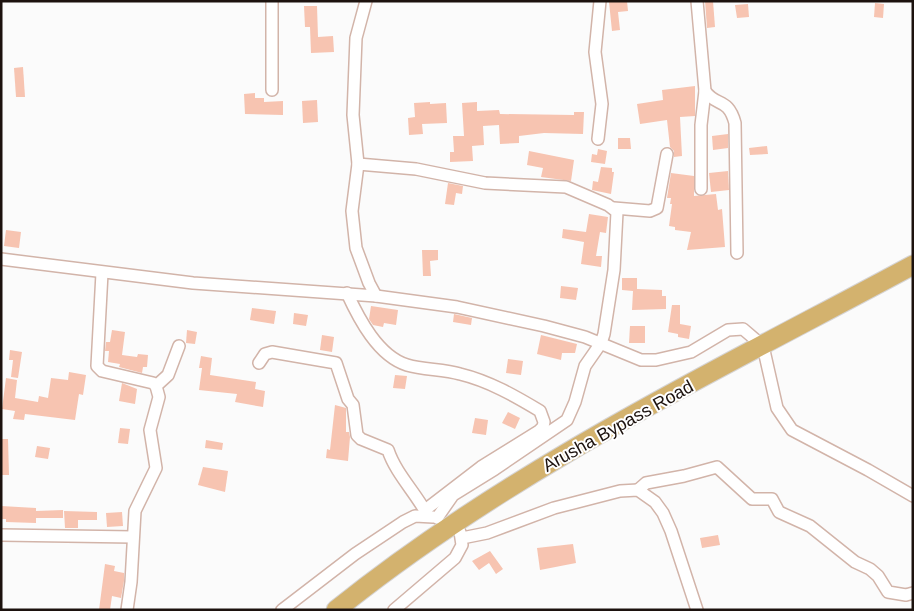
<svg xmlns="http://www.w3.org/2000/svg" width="914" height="611" font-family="Arial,sans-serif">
<rect width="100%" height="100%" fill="#fbfbfb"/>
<g fill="#f7c4b1">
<polygon points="627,1 628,11 618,12 620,30 612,31 609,2"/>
<polygon points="705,1 713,1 715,27 707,28"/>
<polygon points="875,3 884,4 883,18 874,17"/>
<polygon points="748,4 749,17 737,18 735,5"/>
<polygon points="304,6 317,6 318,37 333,36 334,52 311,53 310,27 305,27"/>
<polygon points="23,67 25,97 16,97 14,68"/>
<polygon points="695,86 695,116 680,117 682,156 674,157 674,151 670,147 667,120 640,124 637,104 663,100 662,90"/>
<polygon points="255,93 255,98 264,98 264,102 283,101 283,115 245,114 244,94"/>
<polygon points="317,100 318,122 303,123 302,101"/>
<polygon points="430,102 430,104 446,103 447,123 422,124 423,134 409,135 408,118 415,117 414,103"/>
<polygon points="477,102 477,111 499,110 500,114 574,115 574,112 584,112 583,134 544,133 519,136 519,143 500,144 499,125 483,126 484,145 472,146 473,161 450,162 450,152 454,152 453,136 464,136 462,103"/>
<polygon points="728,134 728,148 713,150 712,136"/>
<polygon points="618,138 630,138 631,149 618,149"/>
<polygon points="767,146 768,154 750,155 749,148"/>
<polygon points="598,149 607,151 605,164 591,162 592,154 597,155"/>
<polygon points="529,151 574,160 571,181 541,177 543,168 527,165"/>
<polygon points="601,167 612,168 612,172 614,172 611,194 592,190 593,181 598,182"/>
<polygon points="728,171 729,190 711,192 709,173"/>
<polygon points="671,173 694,176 694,196 716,194 718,210 722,209 725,247 687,250 691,232 675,230 675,227 669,226 672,204 670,204 671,198 667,198"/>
<polygon points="448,183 463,186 462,194 456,193 454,205 445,204"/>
<polygon points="589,214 608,217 606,233 600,232 596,256 602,256 601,267 581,264 584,242 562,238 563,229 586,232"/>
<polygon points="6,230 21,232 19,248 4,246"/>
<polygon points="422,250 438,250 438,260 430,261 431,276 423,276"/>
<polygon points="622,278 637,278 637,289 662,290 662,296 666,296 666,309 632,310 633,291 622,290"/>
<polygon points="561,286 578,288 576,300 560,298"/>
<polygon points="672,305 680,305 680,324 691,326 689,339 678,337 678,334 668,332"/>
<polygon points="371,306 398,310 396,325 384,323 383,327 373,325 369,319"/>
<polygon points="252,308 276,311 274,324 250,320"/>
<polygon points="294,313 308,315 306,326 293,324"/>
<polygon points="454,314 472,318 471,325 453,322"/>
<polygon points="630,326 645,326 645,343 629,343"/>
<polygon points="112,330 125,332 122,355 137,357 138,354 148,355 147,367 143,367 142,373 119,367 120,364 108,362 109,351 105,351 106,342 110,342"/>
<polygon points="187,330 197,332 195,344 186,343"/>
<polygon points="322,335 334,337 332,352 320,350"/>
<polygon points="541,335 577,344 575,353 562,353 561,360 537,354"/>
<polygon points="10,350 22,352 18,378 11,377 13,360 9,360"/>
<polygon points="201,356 212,358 210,375 256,382 255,389 265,391 263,407 235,402 237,394 199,390 202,368 199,368"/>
<polygon points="508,359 523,361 521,375 506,373"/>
<polygon points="69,372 86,375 83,395 79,394 75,420 25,414 24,420 13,419 15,411 2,409 6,378 17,380 15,398 38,402 39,396 48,398 51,378 68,380"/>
<polygon points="395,375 407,376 405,389 393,388"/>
<polygon points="122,383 137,389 135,404 119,401"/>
<polygon points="335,405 346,408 346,432 349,432 350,437 348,461 326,458 327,449 330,450"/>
<polygon points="508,412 520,418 515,429 502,423"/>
<polygon points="475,418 488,420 486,435 472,433"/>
<polygon points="120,428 130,429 128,444 118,443"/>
<polygon points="1,439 8,439 9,475 1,475"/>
<polygon points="206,440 223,443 222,450 205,448"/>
<polygon points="37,446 50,448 48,459 35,457"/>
<polygon points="203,467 228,471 225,492 198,485"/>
<polygon points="1,506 36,508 36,511 63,510 63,518 36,518 36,523 6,522 6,519 1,519"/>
<polygon points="64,511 97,512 97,520 78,520 78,528 65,528"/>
<polygon points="122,512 123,526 107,527 106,513"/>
<polygon points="718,535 720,545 702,548 700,538"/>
<polygon points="573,544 576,563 540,570 537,548"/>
<polygon points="490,551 503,569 496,574 489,563 479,570 472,561"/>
<polygon points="105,564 115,566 114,571 124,573 124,581 121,598 112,596 110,610 99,610"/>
</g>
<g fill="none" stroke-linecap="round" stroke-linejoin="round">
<defs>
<g id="street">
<polyline points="366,1 356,38 353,115 358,164 352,211 356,248 369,283 376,296"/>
<path d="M697 1 705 91C716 107 728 97 735 123L737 253"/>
<polyline points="272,90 272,1"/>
<polyline points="598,139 602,104 595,52 600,1"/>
<polyline points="358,164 416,169 485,183 566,187 608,205 617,212 614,270 604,334 601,343 585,366 575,402 567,420 495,469 453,495 437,518"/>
<polyline points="701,189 701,125 705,91"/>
<polyline points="614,208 650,211 657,208 667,154"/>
<polyline points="1,259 193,283 376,296 457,307 544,326 585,337 641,360 656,360 691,352 728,330 743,329 763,346 777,408 792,430 868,470 913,496"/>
<polyline points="102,273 97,366 102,371 153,383 156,386 159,397 150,430 156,468 135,511 131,582 127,610"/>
<path d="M347 293C359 319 378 356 407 365 424 370 443 369 460 374 489 381 515 396 540 411L544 422 543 427 539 431 481 467 425 510"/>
<path d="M259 363 265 354 272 352 336 363 348 399 353 405 357 435 361 439 388 450C396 474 416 493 428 516"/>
<polyline points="156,386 168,375 179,346"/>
<polyline points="638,490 646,483 684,476 717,467 752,499 772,499 779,512 810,526 855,562 870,569 878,576 888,592 906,595 913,593"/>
<polyline points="1,535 133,537"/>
<polyline points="462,538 487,533 554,508 620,491 638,490 655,502 663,513 671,531 697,610"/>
<polyline points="282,610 355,554 403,522 415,516 433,517"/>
<polyline points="394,610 455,558 462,545 460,532"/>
</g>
<path id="primary" d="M336 610C511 469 716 371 913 265"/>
</defs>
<use href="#street" stroke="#d2b4a9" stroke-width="14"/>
<use href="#primary" stroke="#d6d4d4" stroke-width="21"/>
<use href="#street" stroke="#fff" stroke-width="11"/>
<use href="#primary" stroke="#d3b26e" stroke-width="19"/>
</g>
<g text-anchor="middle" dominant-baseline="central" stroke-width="4" stroke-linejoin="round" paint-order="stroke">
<g font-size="18" fill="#1c120e" stroke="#fff">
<text transform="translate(618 426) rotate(-29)">Arusha Bypass Road</text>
</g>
</g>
<rect width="914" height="611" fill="none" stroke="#1c120e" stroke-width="5"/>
</svg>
